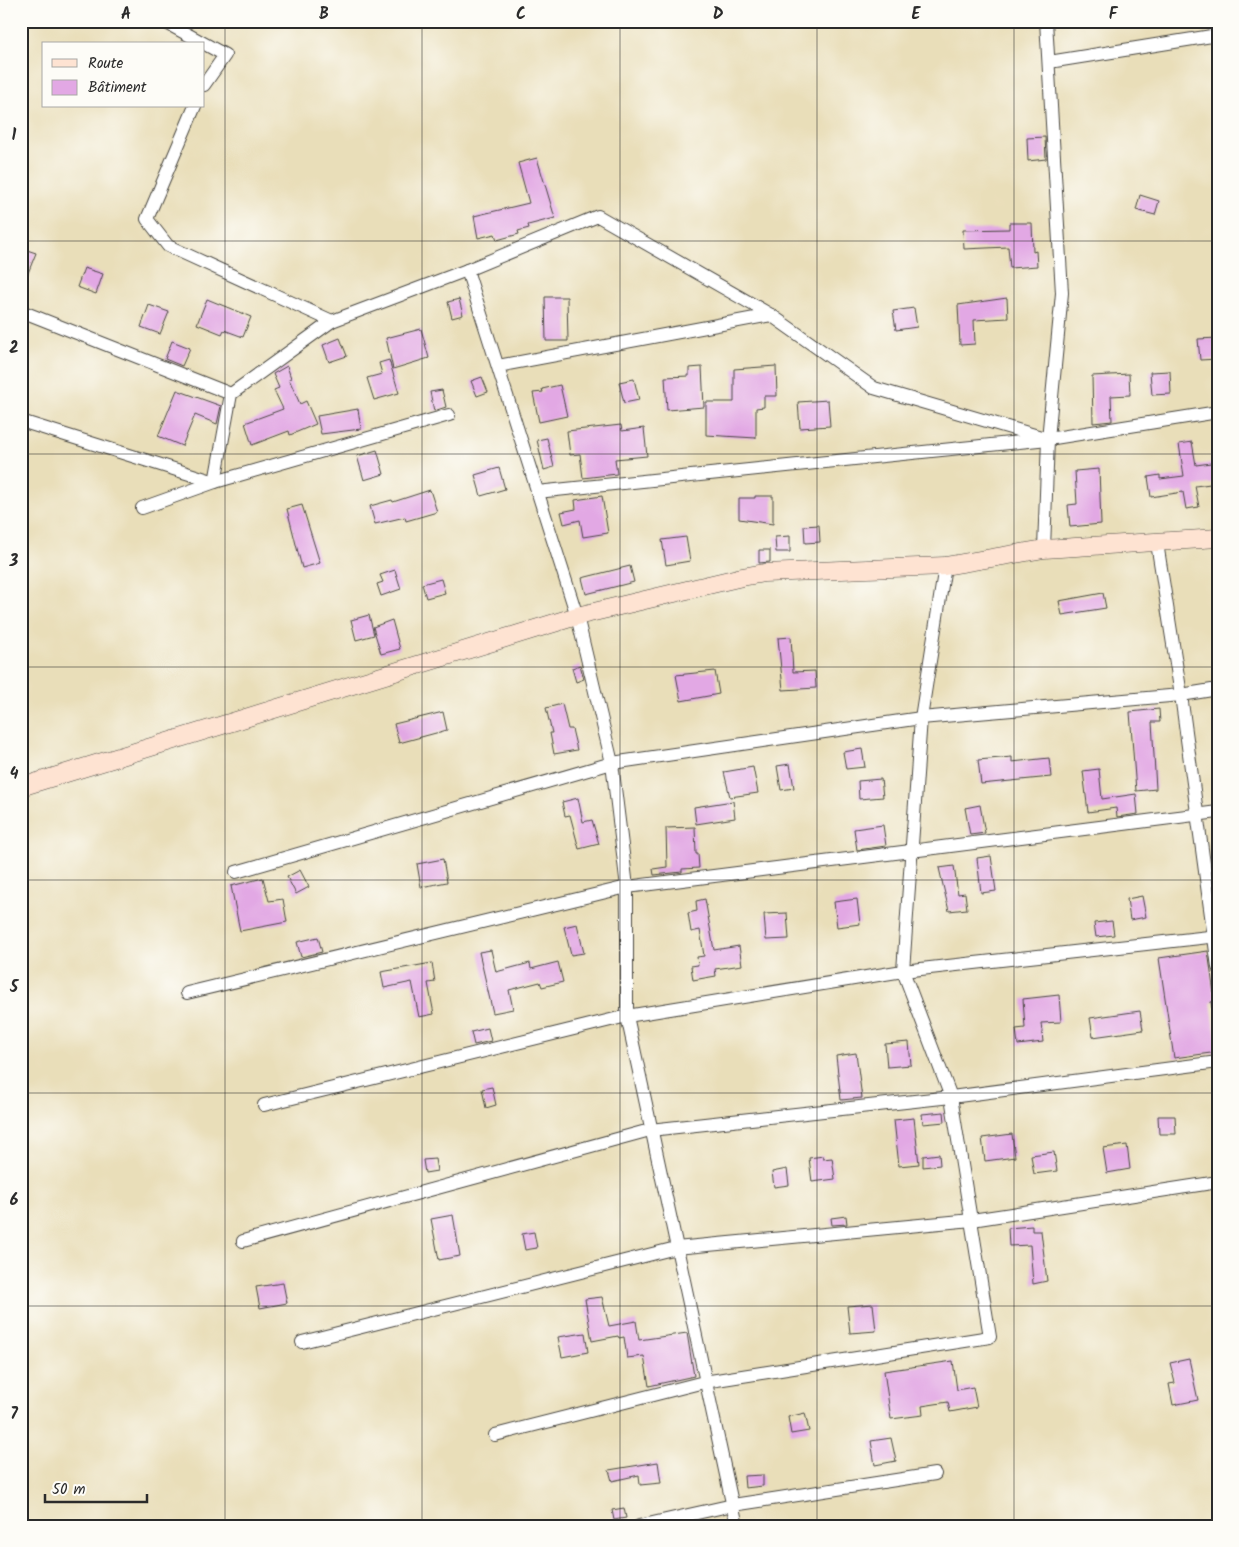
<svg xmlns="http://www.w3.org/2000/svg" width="1239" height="1547" font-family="Kalam,sans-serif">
<rect width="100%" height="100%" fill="#fdfcf7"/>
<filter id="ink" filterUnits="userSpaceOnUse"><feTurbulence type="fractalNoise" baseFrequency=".02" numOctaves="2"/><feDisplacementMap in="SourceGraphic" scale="10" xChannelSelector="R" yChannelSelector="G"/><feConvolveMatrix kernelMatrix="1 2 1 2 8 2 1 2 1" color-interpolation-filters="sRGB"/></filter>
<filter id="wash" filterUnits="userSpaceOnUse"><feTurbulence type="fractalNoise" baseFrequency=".0096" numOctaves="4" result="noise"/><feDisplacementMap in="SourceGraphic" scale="20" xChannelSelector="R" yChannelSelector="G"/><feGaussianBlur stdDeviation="1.12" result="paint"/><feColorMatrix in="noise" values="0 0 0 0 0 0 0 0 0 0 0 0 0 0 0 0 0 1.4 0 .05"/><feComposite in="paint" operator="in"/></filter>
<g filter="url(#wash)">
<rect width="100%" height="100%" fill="#e9deb9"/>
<g id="blocks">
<g fill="#e2a8e4">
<polygon points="1045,137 1046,159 1028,161 1027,138"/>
<polygon points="537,158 555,218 528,225 529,228 518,231 519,234 497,240 495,234 478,238 474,216 529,203 518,163"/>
<polygon points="1140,195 1159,201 1155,215 1136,210"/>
<polygon points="1009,223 1032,223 1033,252 1036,251 1037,266 1010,268 1008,247 964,249 963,230 1009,229"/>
<polygon points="21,248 36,253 22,288 21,288"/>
<polygon points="84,268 103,274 96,294 77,287"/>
<polygon points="545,297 567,297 568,341 546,341"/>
<polygon points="1007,298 1008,318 974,320 975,344 960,345 958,305"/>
<polygon points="207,299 251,317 243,337 224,330 222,334 197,324"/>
<polygon points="459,299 463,315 452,318 448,302"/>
<polygon points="149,305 169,312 160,334 141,327"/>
<polygon points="914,308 917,327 896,330 893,311"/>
<polygon points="421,329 429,358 393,369 386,338"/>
<polygon points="340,338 347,356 329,362 323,345"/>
<polygon points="1218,338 1218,359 1200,360 1198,339"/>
<polygon points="172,341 190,348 182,366 165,359"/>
<polygon points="389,360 399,393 374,400 367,378 382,374 379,363"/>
<polygon points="287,366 291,378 289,379 300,404 306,401 316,424 290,435 289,431 252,445 245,423 283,409 274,390 279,388 273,374"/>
<polygon points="776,366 777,396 764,396 764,407 756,408 756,438 706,435 706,402 734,402 734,369"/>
<polygon points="702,367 704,407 667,410 665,377 689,376 689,368"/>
<polygon points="1170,371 1171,394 1152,395 1150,372"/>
<polygon points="1129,374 1130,395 1111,396 1112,421 1093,423 1092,376"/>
<polygon points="482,377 488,392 477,396 471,381"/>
<polygon points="634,379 639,400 624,403 619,382"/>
<polygon points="560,385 567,416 539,422 533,393 543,392 542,389"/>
<polygon points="177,390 221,406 217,424 195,415 182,446 158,436"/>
<polygon points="442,390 446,407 434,411 430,392"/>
<polygon points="828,400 830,426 800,428 798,402"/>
<polygon points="358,409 361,429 321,434 317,416"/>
<polygon points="621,425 622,431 644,428 647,456 615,459 617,474 583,478 580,454 570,455 567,431"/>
<polygon points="547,438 554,467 544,470 537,440"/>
<polygon points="1192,442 1196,465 1218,462 1218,483 1195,486 1199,507 1186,509 1183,492 1151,497 1148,477 1160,475 1160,479 1184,476 1179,444"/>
<polygon points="377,450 384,474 364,480 357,456"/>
<polygon points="499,468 505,489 481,496 475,475"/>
<polygon points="1099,469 1101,524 1070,527 1068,505 1077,504 1075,471"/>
<polygon points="430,490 437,512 406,521 405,517 375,524 370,506 392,500 393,502"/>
<polygon points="602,496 608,533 583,537 580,520 564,524 561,512 576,509 575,500"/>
<polygon points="755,496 773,496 773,524 739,519 739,498 755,498"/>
<polygon points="302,505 320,563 302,568 287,509"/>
<polygon points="819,525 820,542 805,543 804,526"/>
<polygon points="790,536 790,552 776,552 775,537"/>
<polygon points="686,537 690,561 666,565 662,540"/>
<polygon points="759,550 770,550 770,562 759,563"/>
<polygon points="630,566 634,582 586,594 582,578"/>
<polygon points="395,570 401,589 381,596 377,584 383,582 380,575"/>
<polygon points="441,579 445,593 426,598 422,584"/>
<polygon points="1103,593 1106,608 1062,615 1059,601"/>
<polygon points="369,615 374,635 356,640 351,620"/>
<polygon points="392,620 400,649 381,654 373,627"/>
<polygon points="791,637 793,672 815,671 816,688 783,690 778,638"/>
<polygon points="580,665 584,679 576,682 572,668"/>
<polygon points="715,671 719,694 681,701 676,675"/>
<polygon points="562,704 568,729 572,729 577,750 554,754 550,733 552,733 546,708"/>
<polygon points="1159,709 1160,722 1152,722 1156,789 1136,791 1130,712"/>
<polygon points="443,712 447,730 399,743 394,724"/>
<polygon points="862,749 865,767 846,769 843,752"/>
<polygon points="1012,757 1012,762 1049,758 1051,777 981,784 978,760"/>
<polygon points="790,764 794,788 781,790 777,766"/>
<polygon points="753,767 758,793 730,797 724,772"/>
<polygon points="1099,769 1102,799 1136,794 1138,814 1117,817 1116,808 1088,812 1083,771"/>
<polygon points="881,779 883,797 859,799 858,781"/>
<polygon points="578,798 583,822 592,820 599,844 579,849 570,815 565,816 562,802"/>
<polygon points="733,801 735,818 696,824 694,807"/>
<polygon points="980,805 985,833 970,835 965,808"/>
<polygon points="883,825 886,846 857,850 854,829"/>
<polygon points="695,827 696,854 698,854 699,868 682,869 682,872 654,875 653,869 667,867 666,828"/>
<polygon points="991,856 996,891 981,893 977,858"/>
<polygon points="443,859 447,882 421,887 417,864"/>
<polygon points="954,866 958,894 965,893 967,909 949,911 939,868"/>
<polygon points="300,870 309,887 296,894 287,877"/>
<polygon points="263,878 269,901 283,899 287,922 240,931 231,886"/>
<polygon points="1142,896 1146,917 1130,920 1127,899"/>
<polygon points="705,899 714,950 739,946 742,965 715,969 716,976 693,980 691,966 698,965 697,957 704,956 700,930 691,932 688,913 697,911 696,901"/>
<polygon points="857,899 860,924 837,927 834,902"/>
<polygon points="787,913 789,939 766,940 764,914"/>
<polygon points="1112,921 1114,935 1096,937 1094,923"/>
<polygon points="577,924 584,953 571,955 564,927"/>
<polygon points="318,937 322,952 301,957 297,942"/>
<polygon points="491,950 496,972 530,963 531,969 558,962 563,982 542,987 540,982 509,990 513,1009 493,1013 479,952"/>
<polygon points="1208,951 1215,1001 1211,1002 1218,1052 1174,1058 1159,958"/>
<polygon points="432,963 435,982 428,983 434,1014 419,1017 412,982 384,988 381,972"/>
<polygon points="1059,995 1061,1022 1041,1023 1043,1042 1018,1045 1016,1029 1025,1028 1023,999"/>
<polygon points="1140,1011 1143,1030 1093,1037 1090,1018"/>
<polygon points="488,1028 491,1041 474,1045 471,1032"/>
<polygon points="909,1042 911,1065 887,1067 885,1044"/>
<polygon points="856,1053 862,1098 841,1100 836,1056"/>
<polygon points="492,1087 496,1105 486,1108 482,1089"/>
<polygon points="944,1112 945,1122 923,1124 922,1114"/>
<polygon points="1158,1116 1175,1116 1176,1134 1159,1134"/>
<polygon points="914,1118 919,1164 899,1166 894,1120"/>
<polygon points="1012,1134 1015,1157 985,1161 982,1138"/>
<polygon points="1127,1145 1130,1169 1107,1173 1103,1148"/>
<polygon points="1054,1152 1057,1171 1034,1174 1031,1155"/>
<polygon points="939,1154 940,1165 923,1167 923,1156"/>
<polygon points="823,1156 823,1159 832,1158 835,1179 812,1182 809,1158"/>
<polygon points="435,1159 437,1171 425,1173 423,1160"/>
<polygon points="787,1169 789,1185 774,1187 772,1172"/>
<polygon points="453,1215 460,1256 439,1260 431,1219"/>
<polygon points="846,1216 847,1224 832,1225 831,1218"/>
<polygon points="1032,1226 1032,1231 1041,1231 1047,1281 1033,1284 1030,1245 1009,1246 1008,1228"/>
<polygon points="534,1232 537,1248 525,1250 522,1234"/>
<polygon points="283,1283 287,1303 260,1308 256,1287"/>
<polygon points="602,1297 609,1326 636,1321 639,1340 687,1333 694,1376 649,1386 644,1356 627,1358 624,1337 619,1338 618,1336 592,1341 585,1299"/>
<polygon points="873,1304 876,1331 850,1333 847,1306"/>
<polygon points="585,1333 588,1352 562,1357 558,1337"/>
<polygon points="1189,1359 1198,1400 1173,1405 1169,1384 1175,1383 1170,1363"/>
<polygon points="953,1361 957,1390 973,1387 977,1407 950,1412 948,1402 922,1406 923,1415 891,1419 884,1371"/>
<polygon points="805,1413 809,1431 791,1434 788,1417"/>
<polygon points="891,1438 896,1461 875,1465 871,1441"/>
<polygon points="658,1462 661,1483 640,1485 639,1475 612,1481 609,1470"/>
<polygon points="763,1475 763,1486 745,1488 744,1476"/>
<polygon points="624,1508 626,1518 614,1520 612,1510"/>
</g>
</g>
</g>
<g filter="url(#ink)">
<use href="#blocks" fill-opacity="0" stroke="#484640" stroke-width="1"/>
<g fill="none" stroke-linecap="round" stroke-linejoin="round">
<defs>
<g id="minor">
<polyline points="163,21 225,55 204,85"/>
<polyline points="1049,62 1218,35"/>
<polyline points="195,106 147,219 168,246 332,321"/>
<polyline points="467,270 577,616 612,763 627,887 627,1016 737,1526"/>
<polyline points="21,311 231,394"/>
<polyline points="498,366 771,315"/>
<polyline points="21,421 215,482 231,394 332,321 467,270 598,216 771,315 874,388 1048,439"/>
<polyline points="537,492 1048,439 1218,412"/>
<polyline points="142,508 215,482 449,415"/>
<polyline points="1157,543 1181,695 1218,967"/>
<polyline points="1044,549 1048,439 1062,293 1046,21"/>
<polyline points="236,872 612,763 921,718 1181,695 1218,689"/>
<polyline points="187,993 627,887 1218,812"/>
<polyline points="264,1105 627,1016 903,971 1218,936"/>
<polyline points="243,1241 650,1130 951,1097 1218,1062"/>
<polyline points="302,1342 676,1248 972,1220 1218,1182"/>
<polyline points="495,1435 704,1382 990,1337 951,1097 903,971 921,718 945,566"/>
<polyline points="639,1526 733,1505 935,1474"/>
</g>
<polyline id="secondary" points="21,787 577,616 742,577 764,573 945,566 1044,549 1218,538"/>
</defs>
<use href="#minor" stroke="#484640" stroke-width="14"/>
<use href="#secondary" stroke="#484640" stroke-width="19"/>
<use href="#minor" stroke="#fff" stroke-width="12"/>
<use href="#secondary" stroke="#fee3d2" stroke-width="18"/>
</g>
</g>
<path fill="none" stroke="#2b2b2b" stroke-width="1" stroke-opacity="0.55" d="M225 21V1526M422 21V1526M620 21V1526M817 21V1526M1014 21V1526M21 241H1218M21 454H1218M21 667H1218M21 880H1218M21 1093H1218M21 1306H1218"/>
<rect width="1239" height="1547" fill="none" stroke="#fdfcf7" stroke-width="55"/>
<rect x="42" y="42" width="162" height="65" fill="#fdfcf7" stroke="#a9a8a5"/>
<rect x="52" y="59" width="25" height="8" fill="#fee3d2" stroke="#a9a8a5"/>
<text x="88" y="68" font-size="15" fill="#2b2b2b">Route</text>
<rect x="52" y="80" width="25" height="15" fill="#e2a8e4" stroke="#a9a8a5"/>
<text x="88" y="92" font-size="15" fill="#2b2b2b">Bâtiment</text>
<path d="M45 1494v8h102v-8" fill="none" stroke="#2b2b2b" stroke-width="2.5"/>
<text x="52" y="1494" font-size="15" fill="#2b2b2b" stroke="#fdfcf7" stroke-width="4" paint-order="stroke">50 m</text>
<rect x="28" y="28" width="1184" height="1492" fill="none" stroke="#2b2b2b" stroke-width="2"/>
<g font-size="16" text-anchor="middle" font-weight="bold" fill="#2b2b2b">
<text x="126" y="19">A</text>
<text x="324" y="19">B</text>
<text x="521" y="19">C</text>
<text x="718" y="19">D</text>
<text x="916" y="19">E</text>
<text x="1113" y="19">F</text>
<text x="14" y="140">1</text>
<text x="14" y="353">2</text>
<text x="14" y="566">3</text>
<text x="14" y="779">4</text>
<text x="14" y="992">5</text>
<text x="14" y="1205">6</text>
<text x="14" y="1419">7</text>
</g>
</svg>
